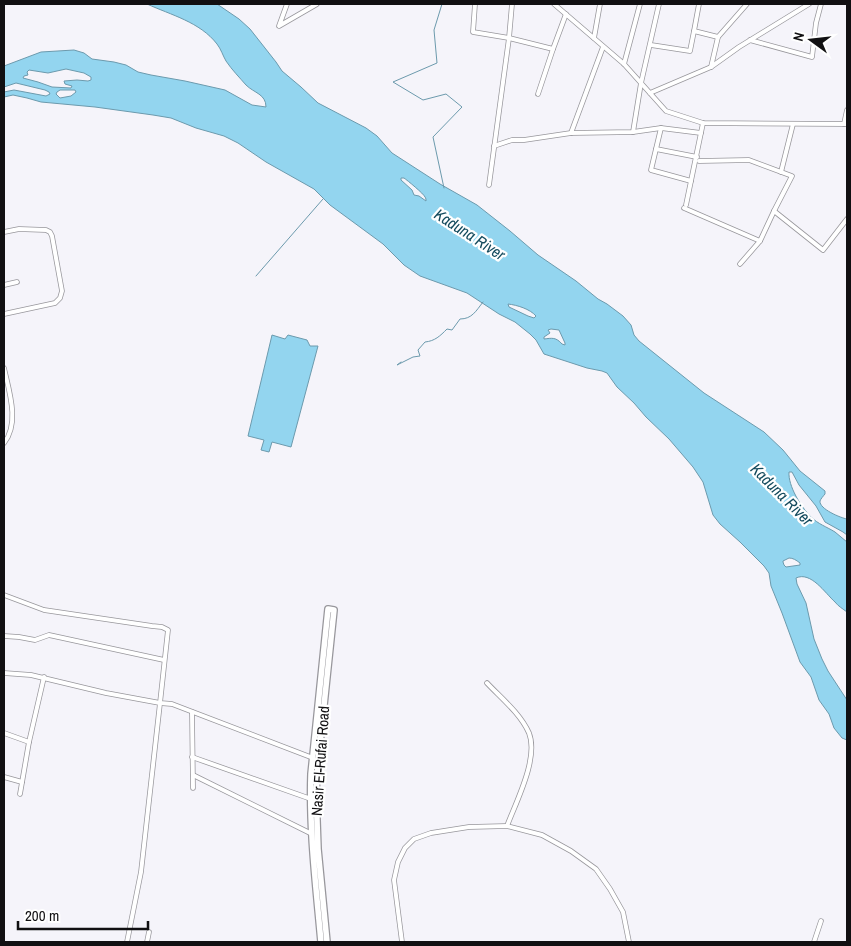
<svg xmlns="http://www.w3.org/2000/svg" width="851" height="946" font-family="'Archivo Narrow',sans-serif">
<rect width="100%" height="100%" fill="#f5f4fa"/>
<g fill="#93d5ef" stroke="#6c9aad" fill-rule="evenodd">
<path d="M147 4H217L239 19 250 29 276 62 282 71 301 87 318 103 366 128 377 136 392 153 440 184 477 205 510 231 538 255 576 281 598 299 607 304 623 316 631 325 634 335 639 341 704 393 764 432 783 450 800 471 825 491V494C824 495 820 500 820 501 819 509 841 518 847 519V535L843 532 825 522 816 506 799 485 792 472H789C788 486 801 507 811 517 818 524 827 527 835 532 839 535 843 539 847 542V612C843 609 838 606 835 602 825 593 811 571 796 578L797 584 806 603 814 639 822 659 828 671 847 700V740L842 738 834 728 829 714 819 700 811 677 800 662 782 613 771 586 769 573 764 566 740 542 720 524 713 515 703 482 693 467 669 439 646 417 634 403 617 387 607 373 602 371 587 368 544 354 536 340 530 334 515 322 499 314 467 293 420 276 404 265 383 244 330 205 314 189 266 162 238 143 224 136 196 128 171 118 153 115 95 107 41 102 27 98 13 95 4 97V92L14 90 46 96 50 94 49 92 45 90 16 83 4 87V66L41 52 74 50 84 53 92 59 114 62 126 65 138 72 151 75 185 81 225 90 252 105 266 107C266 94 254 93 246 85 240 78 232 70 226 61 223 56 221 49 217 44 200 22 171 15 147 4ZM66 69 84 73 91 77V80L88 81 77 80 64 81 65 84 72 86 71 88 52 87 38 82 23 78 24 76 28 75 27 72 29 70 48 73ZM60 90H75L76 92 71 96 60 98 56 94 57 92ZM401 178H404C407 180 424 194 425 197 426 198 426 200 426 201L419 196 414 195 412 190 401 180ZM508 304C517 305 530 309 536 316L534 318 528 316 509 307ZM551 329 559 330 565 343V345L562 344C556 337 552 338 544 339V337L550 333 548 330ZM789 558C793 558 796 560 800 563V565L786 567 784 565 783 562V561Z"/>
<polygon points="272,335 285,339 288,335 307,340 310,346 318,346 291,447 272,442 269,452 261,450 264,440 248,436"/>
</g>
<g fill="none" stroke-linecap="round" stroke-linejoin="round">
<g stroke="#6c9aad" stroke-width="1">
<polyline points="442,4 434,30 437,63 393,82 423,100 446,94 462,107 433,137 444,188"/>
<polyline points="256,276 323,199"/>
<path d="M401 362 397 365 413 357 420 356 418 350 425 342C435 341 440 336 447 329L452 330 460 319C472 319 476 311 483 302"/>
</g>
<defs>
<g id="minor">
<polyline points="287,4 279,26 317,4"/>
<polyline points="475,4 473,32 509,38 553,49 566,14"/>
<polyline points="554,4 624,64 666,111 703,123 847,124"/>
<polyline points="699,4 694,31 718,37"/>
<polyline points="594,38 600,4"/>
<polyline points="750,40 812,57 816,23 821,4"/>
<polyline points="651,45 690,51 694,31"/>
<polyline points="624,64 640,4"/>
<polyline points="711,67 718,37 747,4"/>
<polyline points="650,93 711,67 739,47 809,4"/>
<polyline points="538,94 553,49"/>
<polyline points="844,124 847,110"/>
<polyline points="661,128 651,170 691,181"/>
<polyline points="633,132 641,83 659,4"/>
<polyline points="571,133 603,47"/>
<polyline points="494,146 512,140 524,140 571,133 633,132 661,128 701,133"/>
<polyline points="656,149 697,157"/>
<polyline points="699,161 749,160 792,176 774,211"/>
<polyline points="781,172 793,124"/>
<polyline points="489,185 509,38 512,4"/>
<polyline points="686,205 703,123"/>
<polyline points="684,208 760,241"/>
<polyline points="4,232 19,229 46,230 50,232 52,236 62,291 60,298 55,303 4,314"/>
<polyline points="740,264 760,241 774,211 823,250 847,219"/>
<polyline points="4,285 17,282"/>
<path d="M4 368C9 391 20 423 4 443"/>
<polyline points="4,595 44,610 152,626 162,627 168,630 160,703 172,704 313,758"/>
<polyline points="4,636 19,637 35,640 49,635 164,660"/>
<polyline points="4,673 31,675 106,693 160,703 141,872 127,942"/>
<path d="M487 683C501 698 520 713 529 733 539 758 516 802 507 826"/>
<polyline points="192,712 193,788"/>
<polyline points="4,733 29,742"/>
<polyline points="192,757 311,799"/>
<polyline points="193,775 312,834"/>
<polyline points="4,777 22,782"/>
<polyline points="20,794 29,742 44,677"/>
<polyline points="147,942 149,932"/>
<polyline points="402,942 394,880 398,862 405,848 414,839 431,833 469,827 507,826 542,835 571,851 596,869 610,889 623,912 629,942"/>
<polyline points="814,942 821,921"/>
</g>
<path id="secondary" d="M321 942C316 886 309 830 311 774L328 609 334 610 319 753 316 792 318 849 327 942"/>
</defs>
<use href="#minor" stroke="#98979c" stroke-width="5.5"/>
<use href="#secondary" stroke="#98979c" stroke-width="8"/>
<use href="#minor" stroke="#fff" stroke-width="4"/>
<use href="#secondary" stroke="#fff" stroke-width="5.5"/>
</g>
<g text-anchor="middle" dominant-baseline="central" stroke-width="4.5" stroke-linejoin="round" paint-order="stroke">
<g font-size="15" fill="#111012" stroke="#fff">
<text transform="translate(320 761) rotate(-86)">Nasir El-Rufai Road</text>
</g>
<g font-size="16" font-style="italic" fill="#144b5e" stroke="#fff">
<text transform="translate(470 234) rotate(33)">Kaduna River</text>
<text transform="translate(782 494) rotate(45)">Kaduna River</text>
</g>
</g>
<rect width="851" height="946" fill="none" stroke="#111012" stroke-width="10"/>
<g transform="translate(811 40) rotate(285)" stroke="#ffffff" stroke-width="4" paint-order="stroke">
<path d="M0-4L9 19L0 12L-9 19Z" fill="#111012"/>
<text y="-8" font-size="14" font-weight="bold" text-anchor="middle" fill="#111012">N</text>
</g>
<path d="M18 921v8h130v-8" fill="none" stroke="#111012" stroke-width="2.5"/>
<text x="25" y="921" font-size="15" fill="#111012" stroke="#ffffff" stroke-width="4" paint-order="stroke">200 m</text>
</svg>
